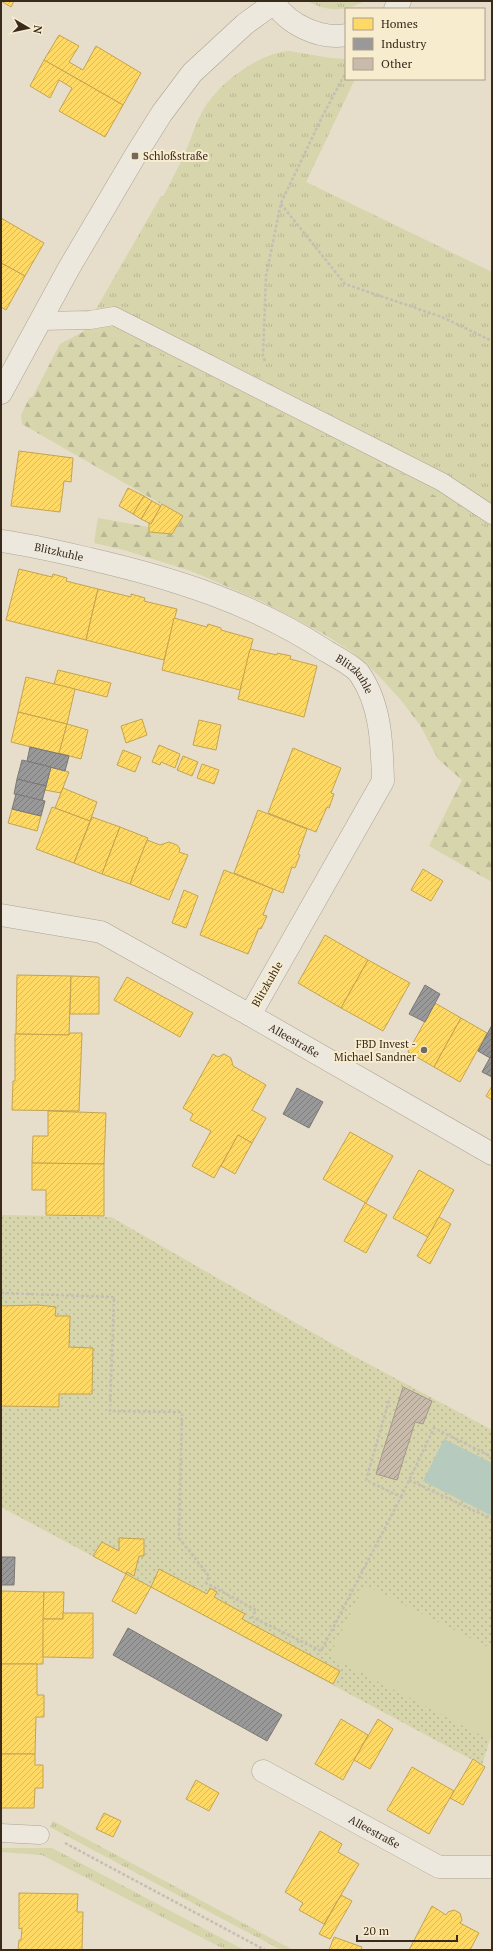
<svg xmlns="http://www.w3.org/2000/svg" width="493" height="1951" font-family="'PT Serif',serif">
<defs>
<pattern id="grass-tufts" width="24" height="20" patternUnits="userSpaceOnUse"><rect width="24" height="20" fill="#d6d5ac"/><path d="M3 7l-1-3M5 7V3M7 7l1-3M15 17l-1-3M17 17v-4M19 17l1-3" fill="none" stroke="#b8b793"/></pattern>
<pattern id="forest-firs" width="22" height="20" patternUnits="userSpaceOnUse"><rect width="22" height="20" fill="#d6d5ac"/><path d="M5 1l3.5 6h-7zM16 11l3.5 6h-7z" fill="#b8b793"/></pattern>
<pattern id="park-dots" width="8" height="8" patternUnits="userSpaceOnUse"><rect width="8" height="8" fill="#d6d5ac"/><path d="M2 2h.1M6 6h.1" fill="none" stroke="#b8b793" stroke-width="1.8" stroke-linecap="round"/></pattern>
<pattern id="homes-hatch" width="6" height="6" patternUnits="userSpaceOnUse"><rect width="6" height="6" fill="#ffd966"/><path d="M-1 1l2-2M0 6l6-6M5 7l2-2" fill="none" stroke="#dbba58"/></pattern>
<pattern id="industry-hatch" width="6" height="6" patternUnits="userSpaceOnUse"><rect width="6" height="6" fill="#999"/><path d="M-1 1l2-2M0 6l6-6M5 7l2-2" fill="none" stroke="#7e7d7c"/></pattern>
<pattern id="building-hatch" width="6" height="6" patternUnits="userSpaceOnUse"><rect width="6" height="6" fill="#c9bbab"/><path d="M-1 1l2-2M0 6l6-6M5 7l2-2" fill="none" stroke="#a4988a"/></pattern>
</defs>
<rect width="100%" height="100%" fill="#e6ddca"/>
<g fill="url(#grass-tufts)">
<path d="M308 1H364C346 12 326 12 308 1Z"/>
<path d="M289 51 330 58 346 59V79H355L306 182 492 272V532L404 476 110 331 83 332 161 196 163 197C170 183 177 170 184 156 190 143 193 129 200 116 214 86 256 54 289 51Z"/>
<polygon points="53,1821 293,1950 281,1950 50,1827"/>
<polygon points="1,1848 52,1848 244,1950 226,1950 42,1855 1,1852"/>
</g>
<polygon fill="url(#forest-firs)" points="110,331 404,476 492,532 492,882 429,846 462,780 438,759 420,725 400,699 377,674 352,652 324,634 263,602 191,571 124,550 94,543 98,518 149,527 149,532 172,534 182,516 22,424 21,415 30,397 32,398 60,344 83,332"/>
<polygon fill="url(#park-dots)" points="1,1215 111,1217 348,1353 492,1430 492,1733 482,1765 1,1507"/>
<polygon fill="#d6d5ac" points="365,1585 492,1649 492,1733 490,1740 329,1656"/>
<polygon fill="#b7cabe" points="444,1439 492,1463 492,1516 423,1481"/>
<g fill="url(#homes-hatch)" stroke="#c4a450">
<polygon points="1,1 14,1 11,7"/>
<polygon points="59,35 79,46 69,62 83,70 96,46 141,73 123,105 44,60"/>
<polygon points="44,60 123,105 105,137 59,111 72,88 59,80 50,98 30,86"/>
<polygon points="1,218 44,243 25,276 1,263"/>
<polygon points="1,263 25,276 6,310 1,307"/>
<polygon points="19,451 73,458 71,482 64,481 60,512 11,506"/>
<polygon points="128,488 144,496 133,514 119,506"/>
<polygon points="144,496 152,501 141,519 133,514"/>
<polygon points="152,501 161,506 151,524 141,519"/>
<polygon points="162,504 183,516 172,534 149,532 149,523 151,524"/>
<polygon points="19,569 52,577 53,574 67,578 66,581 98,589 86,640 6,620"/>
<polygon points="98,589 131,597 131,594 145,598 144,601 177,609 164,660 86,640"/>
<polygon points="174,618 207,627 208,624 221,628 221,630 253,639 240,690 162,670"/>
<polygon points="250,649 277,655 277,653 291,656 290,659 317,666 304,717 238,699"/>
<polygon points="58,670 111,683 107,697 54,684"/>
<polygon points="26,677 75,689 67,724 18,712"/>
<polygon points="18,712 67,724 59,754 11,742"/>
<polygon points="142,719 147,735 126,743 121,726"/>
<polygon points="199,720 221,725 216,750 193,745"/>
<polygon points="67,724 88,730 81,759 59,753"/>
<polygon points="159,745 180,754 175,768 161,762 160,765 152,762"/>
<polygon points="293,748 341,768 331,793 334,794 329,808 327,807 316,832 268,813"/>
<polygon points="123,750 141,757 135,772 117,765"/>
<polygon points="183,756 198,762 192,776 177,770"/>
<polygon points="202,764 219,770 214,784 197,778"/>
<polygon points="51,767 69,772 61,793 45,790"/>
<polygon points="63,788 97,802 90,821 55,808"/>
<polygon points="52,807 90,821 74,863 36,849"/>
<polygon points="12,809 41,816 37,831 8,823"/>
<polygon points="258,810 307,829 298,854 300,855 295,868 292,867 283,893 234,873"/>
<polygon points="92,817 120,827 102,874 74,863"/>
<polygon points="120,827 148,838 130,884 102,874"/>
<polygon points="147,840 160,845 169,842 177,845 180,849 179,852 188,855 169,900 130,884"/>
<polygon points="423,869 443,881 431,901 411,890"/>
<polygon points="224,870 273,889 263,915 267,916 261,929 259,928 248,954 200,935"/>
<polygon points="184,890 198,896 186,928 172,923"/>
<polygon points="325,935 368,960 341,1008 298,983"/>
<polygon points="368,960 410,983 383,1031 341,1008"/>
<polygon points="17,975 71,976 69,1035 16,1034"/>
<polygon points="71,976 99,977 99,1014 70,1014"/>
<polygon points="127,977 193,1013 180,1037 114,1000"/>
<polygon points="435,1003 461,1018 434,1067 408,1052"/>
<polygon points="461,1018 487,1033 460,1082 434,1067"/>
<polygon points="70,1033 82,1033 79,1111 12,1110 13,1081 15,1081 15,1034 69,1035"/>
<polygon points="213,1054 218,1057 224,1054 231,1058 233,1066 266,1085 252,1110 266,1118 252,1143 238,1135 214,1178 192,1166 211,1131 190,1120 193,1114 183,1108"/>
<polygon points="492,1086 492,1100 486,1096"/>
<polygon points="48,1111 106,1113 104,1164 32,1163 33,1136 48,1136"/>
<polygon points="350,1132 393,1156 366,1203 323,1179"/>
<polygon points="238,1135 252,1143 235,1174 221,1166"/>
<polygon points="32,1163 104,1164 104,1216 46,1215 46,1190 32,1190"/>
<polygon points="419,1170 454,1190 428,1237 393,1218"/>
<polygon points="365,1203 387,1215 366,1253 344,1241"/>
<polygon points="439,1217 451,1224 430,1264 417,1256"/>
<polygon points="38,1305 56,1307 55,1316 70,1316 69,1347 93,1348 92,1394 59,1394 59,1407 1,1406 1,1306"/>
<polygon points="119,1538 144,1539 144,1556 139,1556 134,1576 127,1572 126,1574 93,1556 102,1542 119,1551"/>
<polygon points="159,1569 207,1594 210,1588 217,1592 214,1597 245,1614 242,1619 340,1671 333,1684 151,1587"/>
<polygon points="126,1574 151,1587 136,1614 112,1601"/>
<polygon points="1,1591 44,1592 43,1664 1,1664"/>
<polygon points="44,1592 64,1592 63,1619 43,1619"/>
<polygon points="63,1613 93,1613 93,1658 43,1657 43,1619 63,1619"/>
<polygon points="1,1664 37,1664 37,1695 44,1695 44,1717 36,1717 35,1754 1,1754"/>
<polygon points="341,1719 368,1735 343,1780 315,1764"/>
<polygon points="378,1719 393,1729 370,1769 354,1760"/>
<polygon points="1,1754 35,1754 35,1765 43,1765 43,1788 35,1788 34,1808 1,1808"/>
<polygon points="473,1759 485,1767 463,1805 450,1798"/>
<polygon points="412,1767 454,1791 429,1834 387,1810"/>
<polygon points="196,1780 219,1793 209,1811 186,1799"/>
<polygon points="104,1813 121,1821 113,1837 96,1829"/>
<polygon points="320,1831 342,1844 338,1852 359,1864 324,1924 299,1910 303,1903 285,1892"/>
<polygon points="19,1893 78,1894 77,1912 83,1912 82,1950 18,1950 19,1940 21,1940 22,1928 19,1929"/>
<polygon points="341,1895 352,1901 330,1939 319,1934"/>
<polygon points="432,1906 446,1915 448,1912 454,1910 460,1913 462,1920 460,1923 479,1933 470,1950 409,1950"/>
<polygon points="334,1937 362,1947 361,1950 329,1950"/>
</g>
<g fill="url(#industry-hatch)" stroke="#7c7874">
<polygon points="30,747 69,756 65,771 27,761"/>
<polygon points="22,760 51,767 46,786 17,779"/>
<polygon points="17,779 46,786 42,801 14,794"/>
<polygon points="16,794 45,801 41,816 12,809"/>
<polygon points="425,985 440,994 425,1022 409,1014"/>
<polygon points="492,1025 492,1054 490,1058 478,1051"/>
<polygon points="492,1054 492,1077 482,1072"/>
<polygon points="297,1088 323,1102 309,1128 283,1114"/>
<polygon points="1,1557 15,1557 14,1585 1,1585"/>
<polygon points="128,1628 282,1715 267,1741 113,1655"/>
</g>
<polygon fill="url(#building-hatch)" stroke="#a6988a" points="403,1387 432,1401 423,1424 415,1422 397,1480 376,1474"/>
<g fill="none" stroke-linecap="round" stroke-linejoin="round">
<defs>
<g id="lane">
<polyline points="40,321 90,320 114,316 442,482 492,515"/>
<polyline points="1,1833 40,1835"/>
</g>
<g id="street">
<path d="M273 1C287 24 320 40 346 35"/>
<polyline points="395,9 400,1"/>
<polyline points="1,393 69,268 135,156 162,113 192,73 245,24 274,3"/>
<path id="s1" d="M1 541C31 545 60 552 90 559 173 578 255 604 326 651 335 656 353 666 359 673 381 704 382 744 383 781L250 1015"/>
<path id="s2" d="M1 915 101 932 250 1015 492 1154"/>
<path id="s3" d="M263 1771 439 1867H492"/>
</g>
</defs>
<use href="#lane" stroke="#aba294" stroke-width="19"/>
<use href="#street" stroke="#aba294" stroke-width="23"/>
<g stroke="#c5beb4" stroke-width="2.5" stroke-dasharray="3 2" stroke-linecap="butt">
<polyline points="281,204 345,284 442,317 492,341"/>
<polyline points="265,361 263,356 266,276 281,203 323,115 346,72"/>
<polyline points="1,1293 114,1297 110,1411 182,1412 179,1538 209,1576 206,1583 256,1610 252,1617 321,1651 401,1497 366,1480 390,1397"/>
<polyline points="409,1480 492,1519"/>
<polyline points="401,1497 434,1428 492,1457"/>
<polyline points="65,1843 265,1950"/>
</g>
<use href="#lane" stroke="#ede8dd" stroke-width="18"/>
<use href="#street" stroke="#ede8dd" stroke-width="22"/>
</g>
<g fill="#766959" stroke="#f8eccf" stroke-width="1.5">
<rect x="131" y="152" width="8" height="8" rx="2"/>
<circle cx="424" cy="1050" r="4"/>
</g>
<g text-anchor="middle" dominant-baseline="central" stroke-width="4" stroke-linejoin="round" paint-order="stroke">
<g font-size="11" fill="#392a1c" stroke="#f8eccf" text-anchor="start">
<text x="143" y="156">Schloßstraße</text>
<text x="416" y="1044" text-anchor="end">FBD Invest -<tspan x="416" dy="13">Michael Sandner</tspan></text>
</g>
<g font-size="11" fill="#392a1c" stroke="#f8eccf">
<text stroke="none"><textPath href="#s1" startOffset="59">Blitzkuhle</textPath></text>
<text stroke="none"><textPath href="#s1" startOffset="383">Blitzkuhle</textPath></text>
<text transform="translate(267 984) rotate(-60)">Blitzkuhle</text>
<text stroke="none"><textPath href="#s2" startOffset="323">Alleestraße</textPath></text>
<text stroke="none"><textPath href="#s3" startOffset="127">Alleestraße</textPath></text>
</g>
</g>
<rect width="493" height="1951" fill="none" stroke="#392a1c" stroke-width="4"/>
<rect x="345" y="8" width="140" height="72" fill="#f8eccf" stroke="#ac9e87"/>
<rect x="353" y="18" width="20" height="12" fill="#ffd966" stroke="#ac9e87"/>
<text x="381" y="28" font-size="12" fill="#392a1c">Homes</text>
<rect x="353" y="38" width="20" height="12" fill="#999999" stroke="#ac9e87"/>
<text x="381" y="48" font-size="12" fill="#392a1c">Industry</text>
<rect x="353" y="58" width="20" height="12" fill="#c9bbab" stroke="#ac9e87"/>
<text x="381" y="68" font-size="12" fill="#392a1c">Other</text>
<g transform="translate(28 28) rotate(99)" stroke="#f8eccf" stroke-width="3" paint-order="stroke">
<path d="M0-3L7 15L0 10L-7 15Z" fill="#392a1c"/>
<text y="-6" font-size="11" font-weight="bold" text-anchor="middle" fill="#392a1c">N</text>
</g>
<path d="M357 1935v6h100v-6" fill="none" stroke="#392a1c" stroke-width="2"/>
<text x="363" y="1935" font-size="12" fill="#392a1c" stroke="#f8eccf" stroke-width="3" paint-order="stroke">20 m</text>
</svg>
